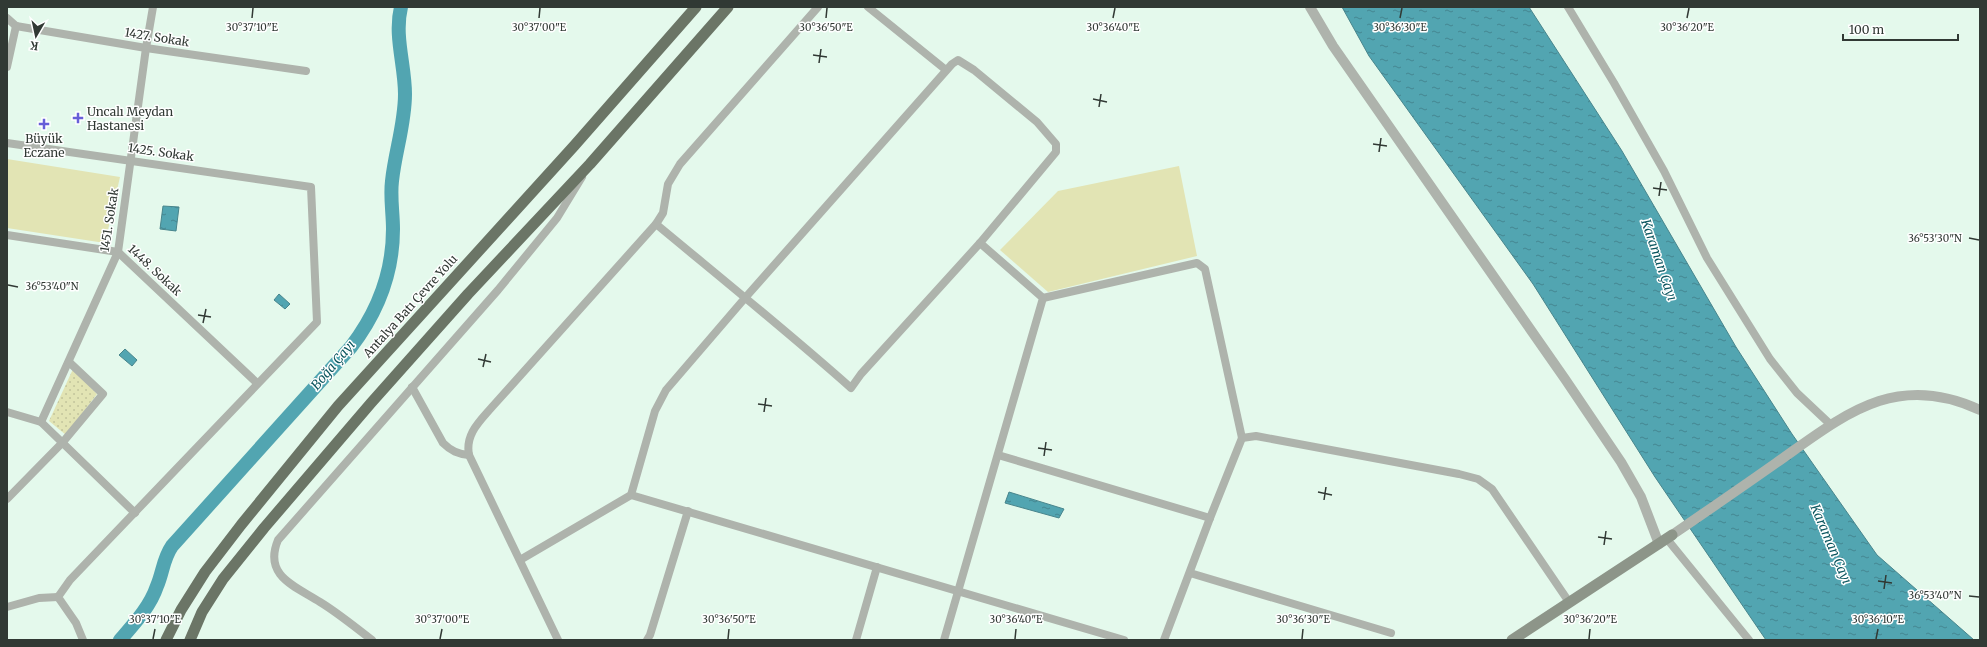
<svg xmlns="http://www.w3.org/2000/svg" width="1987" height="647" font-family="Merriweather,serif">
<defs>
<pattern id="park-dots" width="8" height="8" patternUnits="userSpaceOnUse"><rect width="8" height="8" fill="#e2e4b4"/><path d="M2 2h.1M6 6h.1" fill="none" stroke="#c2c49b" stroke-width="1.8" stroke-linecap="round"/></pattern>
<pattern id="water-ripples" width="26" height="14" patternUnits="userSpaceOnUse"><rect width="26" height="14" fill="#52a5b1"/><path d="M2 4q2-2 4 0t4 0M15 11q2-2 4 0t4 0" fill="none" stroke="#458791"/></pattern>
</defs>
<rect width="100%" height="100%" fill="#e4f9ec"/>
<g fill="#e2e4b4">
<polygon points="7,159 120,177 105,243 7,228"/>
<polygon points="1179,166 1197,256 1048,292 1000,250 1058,191"/>
</g>
<polygon fill="url(#park-dots)" points="73,369 97,394 66,435 49,421"/>
<g fill="url(#water-ripples)" stroke="#48858c">
<polygon points="1342,7 1529,7 1622,151 1736,347 1792,434 1877,555 1974,640 1766,640 1655,477 1533,284 1369,56"/>
<polygon points="163,206 179,207 176,231 160,229"/>
<polygon points="279,294 290,304 285,309 274,300"/>
<polygon points="125,349 137,360 132,366 119,355"/>
<polygon points="1009,492 1064,509 1059,518 1005,503"/>
</g>
<g fill="none" stroke-linecap="round" stroke-linejoin="round">
<path stroke="#52a5b1" stroke-width="14" d="M120 640C134 624 150 607 157 586 163 572 163 559 172 546L351 347C377 313 393 273 393 229 393 213 390 197 392 181 395 152 405 124 405 94 405 65 394 36 401 7"/>
<g stroke="#aeb3ac" stroke-width="8">
<polyline points="868,7 946,70"/>
<polyline points="1568,7 1614,83 1664,171 1707,258 1770,359 1797,393 1831,425"/>
<polyline points="7,18 16,26 146,48 306,71"/>
<polyline points="7,67 16,26"/>
<polyline points="7,143 311,187 317,322 70,580 58,597 76,623 83,640"/>
<polyline points="7,235 118,252 257,383"/>
<polyline points="1043,298 1197,263 1205,269 1242,438"/>
<path d="M412 387 443 443C451 451 458 454 469 455"/>
<polyline points="7,412 41,422 135,513"/>
<polyline points="41,422 118,252 146,48 153,7"/>
<polyline points="998,455 1210,518"/>
<polyline points="631,495 1124,640"/>
<polyline points="7,499 63,442 103,394 69,362"/>
<polyline points="1667,539 1749,640"/>
<path d="M520 560 631 495 655 411 666 390 745 298 952 64 958 60 974 70 1037 122 1056 144V152L980 243 861 374 851 388C788 332 721 278 656 224"/>
<polyline points="1190,573 1391,633"/>
<polyline points="7,607 39,598 58,597"/>
<path d="M372 640C355 627 338 613 320 602 295 586 263 576 278 540L498 290 557 218 582 177"/>
<path d="M558 640 469 455C465 434 480 421 492 407L656 224 663 213 668 184 680 164 818 7"/>
<polyline points="647,640 650,635 688,511"/>
<polyline points="856,640 877,567"/>
<polyline points="944,640 1043,298 980,243"/>
<polyline points="1164,640 1210,518 1242,438 1256,436 1459,474 1478,479 1492,489 1569,602"/>
</g>
<g stroke="#aeb3ac" stroke-width="10">
<polyline points="1310,7 1333,46 1565,379 1621,462 1641,497 1659,544"/>
<path d="M1672 535C1707 511 1742 487 1776 463 1843 416 1895 370 1980 410"/>
</g>
<polyline stroke="#8d9589" stroke-width="11" points="1512,640 1672,535"/>
<g stroke="#6b7566" stroke-width="11">
<polyline points="166,640 181,610 205,572 241,525 338,406 574,146 696,7"/>
<polyline points="190,640 202,612 223,579 264,528 371,403 468,294 590,164 728,7"/>
</g>
</g>
<path fill="none" stroke="#313934" stroke-width="1.5" d="M252 18 253 8M539 18 540 8M826 18 827 8M1113 18 1115 8M1400 18 1402 8M1687 18 1689 8M813 55 827 57M819 63 821 49M1093 99 1107 102M1099 107 1101 94M1373 144 1387 146M1379 152 1381 138M1653 188 1667 190M1659 196 1661 182M1969 238 1979 240M8 285 18 287M198 315 211 317M203 323 206 309M478 359 491 362M483 367 486 354M758 404 772 406M764 412 766 398M1038 448 1052 450M1044 456 1046 442M1318 492 1332 495M1324 500 1326 487M1598 537 1612 539M1604 545 1606 531M1878 581 1892 583M1884 589 1886 575M1969 596 1979 597M153 639 155 629M440 639 442 629M728 639 729 629M1015 639 1016 629M1302 639 1303 629M1589 639 1590 629M1876 639 1878 629"/>
<g fill="#675fd8" stroke="#fff" stroke-width="1.5">
<path d="M76 112h4v4h4v4h-4v4h-4v-4h-4v-4h4z"/>
<path d="M42 118h4v4h4v4h-4v4h-4v-4h-4v-4h4z"/>
</g>
<g text-anchor="middle" dominant-baseline="central" stroke-width="3" stroke-linejoin="round" paint-order="stroke">
<g font-size="12" fill="#313934" stroke="#fff">
<text transform="translate(157 37) rotate(9)">1427. Sokak</text>
<text transform="translate(161 152) rotate(8)">1425. Sokak</text>
<text transform="translate(109 220) rotate(-81)">1451. Sokak</text>
<text transform="translate(155 270) rotate(43)">1448. Sokak</text>
<text transform="translate(410 306) rotate(-48)">Antalya Batı Çevre Yolu</text>
</g>
<g font-size="12" fill="#313934" stroke="#fff" text-anchor="start">
<text x="87" y="111">Uncalı Meydan<tspan x="87" dy="14">Hastanesi</tspan></text>
<text x="44" y="138" text-anchor="middle">Büyük<tspan x="44" dy="14">Eczane</tspan></text>
</g>
<g font-size="13" font-style="italic" fill="#0c565f" stroke="#fff">
<text transform="translate(1659 260) rotate(71)">Karaman Çayı</text>
<text transform="translate(333 365) rotate(-50)">Boğa Çayı</text>
<text transform="translate(1831 544) rotate(67)">Karaman Çayı</text>
</g>
</g>
<g font-size="10" text-anchor="middle" fill="#313934" stroke="#fff" stroke-width="3" stroke-linejoin="round" paint-order="stroke">
<text x="252" y="31">30°37'10"E</text>
<text x="539" y="31">30°37'00"E</text>
<text x="826" y="31">30°36'50"E</text>
<text x="1113" y="31">30°36'40"E</text>
<text x="1400" y="31">30°36'30"E</text>
<text x="1687" y="31">30°36'20"E</text>
<text x="1935" y="242">36°53'30"N</text>
<text x="52" y="290">36°53'40"N</text>
<text x="1935" y="599">36°53'40"N</text>
<text x="155" y="623">30°37'10"E</text>
<text x="442" y="623">30°37'00"E</text>
<text x="729" y="623">30°36'50"E</text>
<text x="1016" y="623">30°36'40"E</text>
<text x="1303" y="623">30°36'30"E</text>
<text x="1590" y="623">30°36'20"E</text>
<text x="1878" y="623">30°36'10"E</text>
</g>
<rect width="1987" height="647" fill="none" stroke="#313934" stroke-width="16"/>
<g transform="translate(36 36) rotate(189)" stroke="#ffffff" stroke-width="3" paint-order="stroke">
<path d="M0-3L7 15L0 10L-7 15Z" fill="#313934"/>
<text y="-6" font-size="11" font-weight="bold" text-anchor="middle" fill="#313934">K</text>
</g>
<path d="M1843 34v6h115v-6" fill="none" stroke="#313934" stroke-width="2"/>
<text x="1849" y="34" font-size="12" fill="#313934" stroke="#ffffff" stroke-width="3" paint-order="stroke">100 m</text>
</svg>
